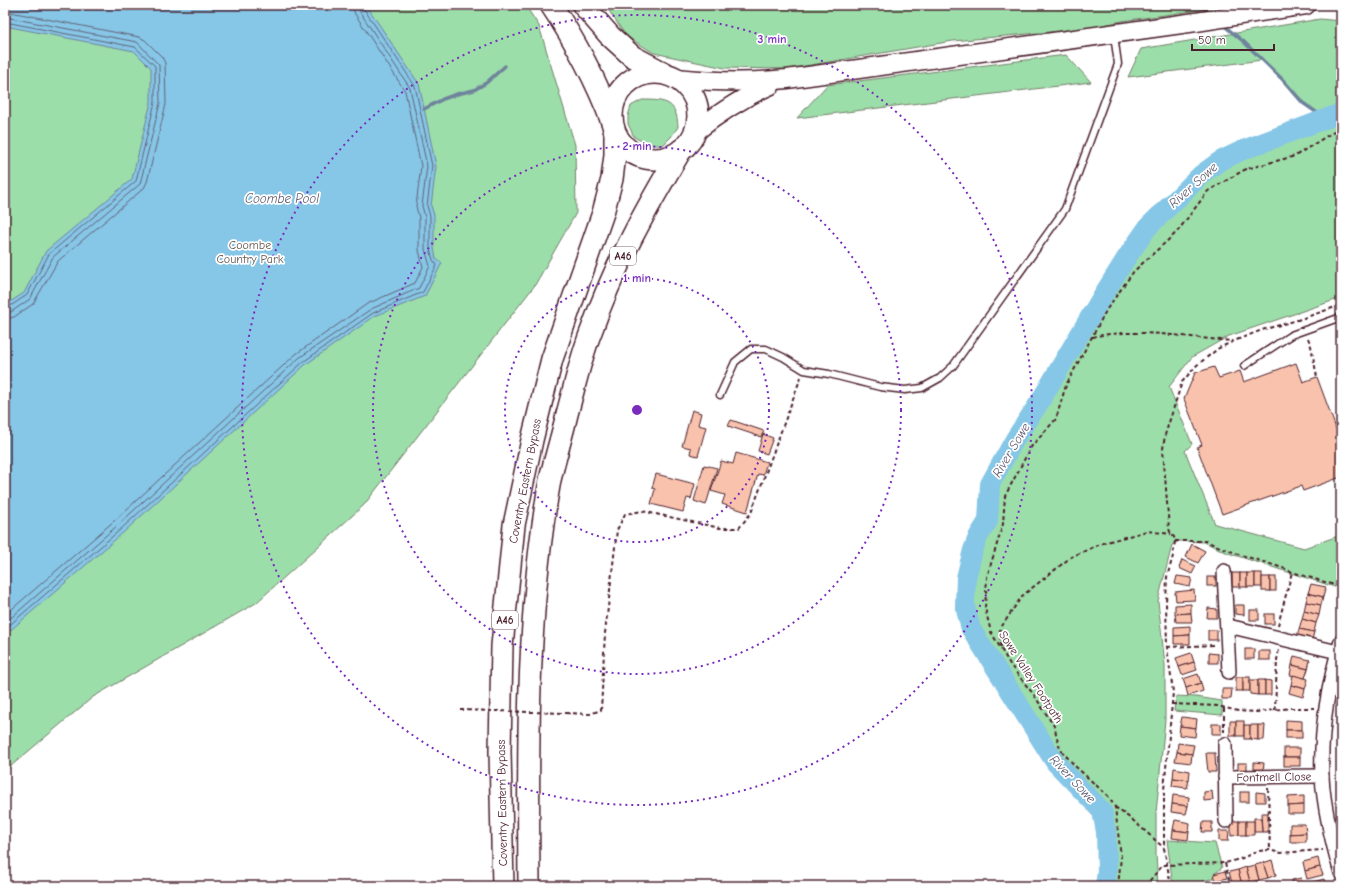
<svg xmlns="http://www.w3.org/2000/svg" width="1346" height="891" font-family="'Comic Neue',sans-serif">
<rect width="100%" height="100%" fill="#fff"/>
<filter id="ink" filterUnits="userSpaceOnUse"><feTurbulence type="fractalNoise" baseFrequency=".025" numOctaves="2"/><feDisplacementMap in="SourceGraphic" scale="8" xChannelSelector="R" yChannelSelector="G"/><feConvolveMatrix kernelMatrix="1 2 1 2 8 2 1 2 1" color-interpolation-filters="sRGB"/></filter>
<g filter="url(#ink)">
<g fill="#9cdea9" stroke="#737e6a">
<polygon points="5,5 525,5 539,26 575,145 576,213 535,285 364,505 256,603 93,697 5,771"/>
<polygon points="605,5 1236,5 1122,21 1091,28 953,41 787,69 725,68 654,53 626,36"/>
<polygon points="1320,19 1341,21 1341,298 1229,336 1192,357 1169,387 1192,444 1185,451 1215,524 1304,548 1341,535 1341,589 1228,553 1204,542 1179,541 1172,545 1158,601 1165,665 1165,720 1156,813 1156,854 1158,886 1097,886 1102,851 1097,820 1064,784 966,636 959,614 960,569 971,538 982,519 980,503 989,478 1007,444 1066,343 1103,283 1145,219 1220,161 1243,150 1325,119 1303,103 1283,80 1262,60 1128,77 1141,49"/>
<polygon points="1066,55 1091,82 797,118 827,85"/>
<path d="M642 100C665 100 677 101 678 127L671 137 663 145H649L634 137 628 124V116L631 106Z"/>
<polygon points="1176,696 1196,697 1222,701 1222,715 1174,711"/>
<polygon points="1167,840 1215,843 1222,868 1214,874 1214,878 1185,886 1173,886"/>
</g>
<polygon fill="#86c6e7" stroke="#6e839c" points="5,5 366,5 419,84 436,166 431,206 434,215 434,248 436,259 442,263 425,296 375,316 305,365 124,532 5,635 5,305 24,293 46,251 132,179 151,102 151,68 134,51 5,26"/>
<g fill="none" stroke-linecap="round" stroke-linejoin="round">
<g stroke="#626276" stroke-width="1">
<polyline points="5,11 139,37 145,40 162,57 165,63 166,104 147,182 144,188 58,261 33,304 14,317 5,319"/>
<polyline points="5,17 137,42 159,65 160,103 140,184 53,257 30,299 11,312 5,313"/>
<polyline points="5,22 135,47 155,66 155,102 136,181 49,254 27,295 9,307 5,308"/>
<polyline points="5,615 114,521 296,354 367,304 415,283 423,267 419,250 419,218 416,206 421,166 405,91 355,14 352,5"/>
<polyline points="5,623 118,525 299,358 371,309 419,288 430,266 425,249 425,217 422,206 427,166 410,88 360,12 358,5"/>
<polyline points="5,629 121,529 303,362 373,313 423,292 437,265 433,260 430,249 430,216 427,206 432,166 415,86 364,9 363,5"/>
</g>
<g stroke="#6e839c" stroke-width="3.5">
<polyline points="1200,5 1210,13"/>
<polyline points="1222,24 1244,42 1283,80 1303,103 1326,119"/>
<polyline points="424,109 443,99 457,94 474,90 486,83 505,66"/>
</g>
<polyline stroke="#86c6e7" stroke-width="20" points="1105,886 1107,871 1106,832 1102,811 1055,762 971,629 965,606 966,578 973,550 978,537 988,521 990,484 1015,439 1039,403 1103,295 1127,257 1148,227 1202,174 1220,161 1243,150 1341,113"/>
</g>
<g fill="#f9c2ac" stroke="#4a1f2b">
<polygon points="1296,363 1303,382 1317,377 1341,442 1341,477 1303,491 1301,486 1222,514 1197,447 1202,445 1184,399 1195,373 1214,367 1219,378 1240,371 1244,382"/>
<polygon points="692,410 701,413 698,425 706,427 698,456 690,454 691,448 682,446"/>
<polygon points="731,420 764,431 761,437 728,426"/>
<polygon points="763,434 773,438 767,454 758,451"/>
<polygon points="736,453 767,462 763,475 758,474 747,512 722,504 725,495 711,491 721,461 733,464"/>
<polygon points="704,465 717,468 706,505 694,501"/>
<polygon points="656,474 695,484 691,499 687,498 683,512 651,504 655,489 652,488"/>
<polygon points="1192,544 1205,551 1198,563 1186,557"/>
<polygon points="1182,560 1196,566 1192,574 1179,568"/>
<rect x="1232" y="573" width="8" height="14"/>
<rect x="1240" y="573" width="7" height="14"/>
<rect x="1247" y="573" width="8" height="14"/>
<rect x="1255" y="573" width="7" height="14"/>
<polygon points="1177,576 1192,578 1190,587 1175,584"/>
<rect x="1207" y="577" width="9" height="9"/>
<rect x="1262" y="577" width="8" height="14"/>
<rect x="1270" y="577" width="6" height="14"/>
<polygon points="1311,584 1326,587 1323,597 1308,593"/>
<polygon points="1194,590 1195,600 1176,601 1175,592"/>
<polygon points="1308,593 1323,597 1321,605 1306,602"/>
<polygon points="1306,602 1321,605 1319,615 1304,611"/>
<polygon points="1191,604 1191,613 1175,614 1175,605"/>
<polygon points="1235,605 1244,605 1244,615 1235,614"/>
<polygon points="1208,608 1217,609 1217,618 1207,618"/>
<rect x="1250" y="610" width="9" height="10"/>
<polygon points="1304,611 1319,615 1316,623 1302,619"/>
<polygon points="1191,613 1192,622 1176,622 1175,614"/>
<rect x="1265" y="614" width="9" height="10"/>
<polygon points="1302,619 1316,623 1314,632 1299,629"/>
<polygon points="1190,626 1190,635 1174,636 1174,627"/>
<polygon points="1299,629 1314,632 1312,640 1297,637"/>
<rect x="1208" y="630" width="9" height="10"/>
<polygon points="1190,635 1190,644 1174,644 1174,636"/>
<rect x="1245" y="649" width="9" height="10"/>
<rect x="1259" y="651" width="11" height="9"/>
<polygon points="1191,653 1194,662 1179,667 1176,658"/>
<polygon points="1209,653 1218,654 1218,663 1209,663"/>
<polygon points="1294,656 1310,660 1308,669 1292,665"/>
<polygon points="1194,662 1197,670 1182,675 1179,667"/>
<polygon points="1292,665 1308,669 1305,678 1290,675"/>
<polygon points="1198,674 1201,683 1186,688 1183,679"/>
<polygon points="1293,675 1308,679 1305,689 1291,685"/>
<rect x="1236" y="677" width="7" height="14"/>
<rect x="1243" y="677" width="7" height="14"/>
<polygon points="1250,680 1258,680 1258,695 1250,694"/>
<rect x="1258" y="680" width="7" height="15"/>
<polygon points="1265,680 1271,681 1271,695 1265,695"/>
<polygon points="1201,683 1203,691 1188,696 1186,688"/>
<polygon points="1291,685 1305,689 1303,697 1289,693"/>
<polygon points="1222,689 1232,689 1231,699 1222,699"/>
<polygon points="1182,717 1197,719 1196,728 1180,726"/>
<polygon points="1286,720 1302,721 1302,730 1286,730"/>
<rect x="1230" y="721" width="6" height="15"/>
<rect x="1236" y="721" width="8" height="15"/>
<rect x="1212" y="724" width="9" height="10"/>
<rect x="1244" y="725" width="6" height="14"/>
<polygon points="1250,725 1258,725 1258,740 1250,739"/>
<polygon points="1258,725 1265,725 1264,740 1258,740"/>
<polygon points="1180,726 1196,728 1195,737 1179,735"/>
<rect x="1286" y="730" width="16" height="8"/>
<polygon points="1178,743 1194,745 1192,754 1177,752"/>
<rect x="1284" y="748" width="16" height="9"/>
<polygon points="1177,752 1192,754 1191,763 1175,761"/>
<polygon points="1206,753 1215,753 1216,772 1208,772"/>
<rect x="1284" y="757" width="16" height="9"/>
<polygon points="1254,762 1264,763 1263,772 1254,772"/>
<rect x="1238" y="763" width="9" height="10"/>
<polygon points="1174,768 1190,771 1189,780 1173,778"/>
<polygon points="1173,778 1189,780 1187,788 1172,786"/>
<polygon points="1212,791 1213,800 1204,801 1204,792"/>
<rect x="1240" y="792" width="9" height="10"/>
<polygon points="1256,792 1265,793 1265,802 1256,802"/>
<polygon points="1173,795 1189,797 1188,806 1172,804"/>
<polygon points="1304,796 1304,805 1288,806 1288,797"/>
<polygon points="1172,804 1188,806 1186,814 1171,812"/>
<polygon points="1304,805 1304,814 1288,814 1288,806"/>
<polygon points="1261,813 1268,813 1268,832 1262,832"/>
<polygon points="1254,818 1261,818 1262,832 1254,832"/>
<polygon points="1175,820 1190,823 1189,832 1173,830"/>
<polygon points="1231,821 1239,821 1239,835 1231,836"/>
<rect x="1239" y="821" width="7" height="14"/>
<rect x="1246" y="821" width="8" height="14"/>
<polygon points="1203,822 1212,822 1212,832 1202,832"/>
<polygon points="1290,824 1305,824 1306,833 1290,834"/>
<polygon points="1173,830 1189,832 1188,840 1172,838"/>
<polygon points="1219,831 1229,831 1228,841 1219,841"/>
<polygon points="1306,833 1306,842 1290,842 1290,834"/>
<polygon points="1318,858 1320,867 1305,871 1303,862"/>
<polygon points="1272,860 1276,875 1268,878 1263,863"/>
<polygon points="1263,863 1268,878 1259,880 1255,865"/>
<polygon points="1255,865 1259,880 1250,882 1246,867"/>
<polygon points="1246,867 1250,882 1242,885 1238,870"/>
<polygon points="1320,867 1323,875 1307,879 1305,871"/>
<polygon points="1238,870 1242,885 1233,886 1229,872"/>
<polygon points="1225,871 1227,878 1216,881 1214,874"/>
<polygon points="1301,878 1303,886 1293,886 1292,880"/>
<polygon points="1324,879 1326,886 1309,886 1309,883"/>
</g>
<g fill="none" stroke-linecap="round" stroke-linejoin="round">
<defs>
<g id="service">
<polyline points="1244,366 1291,335 1341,317"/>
<polyline points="720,395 735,362 751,349 766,349 783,357 804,370 829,374 880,387 905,390 922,388 940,378 953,366 1065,209 1118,64 1114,35"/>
</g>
<g id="minor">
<polyline points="1224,571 1229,672"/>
<polyline points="1228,626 1338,652"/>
<path d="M1341 641C1328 685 1320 731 1322 777 1324 809 1332 842 1341 873"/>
<polyline points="1225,744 1226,821"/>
<polyline points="1225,777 1322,776"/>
</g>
<g id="secondary">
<path d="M676 78C713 82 750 83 787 79L1196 22 1306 5"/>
<path d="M695 132C719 113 743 97 771 85"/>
</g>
<g id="trunk">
<path d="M551 5C576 42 596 80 612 122"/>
<polyline points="583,5 610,36 632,56 666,74"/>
<circle cx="655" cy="116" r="43"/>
<polyline points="503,886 500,751 502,646 514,525 532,440 552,359 603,213 612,179 615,155 615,135"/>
<path d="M529 886C528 751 526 614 550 480 555 458 562 436 567 414 575 385 581 356 592 329 614 266 647 207 681 150"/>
</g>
</defs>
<use href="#service" stroke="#4a1f2b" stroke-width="9"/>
<use href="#minor" stroke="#4a1f2b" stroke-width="16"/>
<use href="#secondary" stroke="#4a1f2b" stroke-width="21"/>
<use href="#trunk" stroke="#4a1f2b" stroke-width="24"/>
<g stroke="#4a1f2b" stroke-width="2" stroke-dasharray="4 3" stroke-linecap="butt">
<path d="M1092 337C1137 327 1188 338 1233 341"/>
<polyline points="1308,338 1311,346 1317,377"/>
<polyline points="1175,541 1205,541 1238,554 1283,568 1292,572 1341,587"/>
<polyline points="1278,625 1292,572"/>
<polyline points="1001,647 1000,629 1022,596 1071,557 1103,543 1147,531 1171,534"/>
<polyline points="1167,647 1216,645"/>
<polyline points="1172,704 1218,706 1238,711 1257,712 1291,708 1314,708"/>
<polyline points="1224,708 1224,732"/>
<polyline points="1275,710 1277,660 1279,649"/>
<polyline points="566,713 590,714 601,710 605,633 617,530 625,514 642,511 720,528 739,528 751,513 801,377"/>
<polyline points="1268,788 1270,850"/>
<polyline points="1115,807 1135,822 1164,848"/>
<polyline points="1225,863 1230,884 1229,886"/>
<polyline points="1118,886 1121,857 1115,807 1108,796 1076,767 1060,749 1054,726 1034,695 1011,666 991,632 985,608 987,577 1003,524 1005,496 1031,447 1056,419 1066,385 1107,309 1134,271 1177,232 1208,191 1246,169 1295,156 1330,134 1341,129"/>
<polyline points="1145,886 1163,865 1225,863 1240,859 1258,851 1270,850 1279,853 1323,850"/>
<polyline points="1171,886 1164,848 1164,790 1173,692 1167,647 1166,603 1167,577 1173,556 1175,541 1174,537 1171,534 1169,529 1163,449 1165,435 1182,382 1197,365 1219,348 1234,341 1262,330 1301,319 1341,305"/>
</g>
<use href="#service" stroke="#fff" stroke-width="6"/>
<use href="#minor" stroke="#fff" stroke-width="13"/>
<use href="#secondary" stroke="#fff" stroke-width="18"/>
<use href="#trunk" stroke="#fff" stroke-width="21"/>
<polyline stroke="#4a1f2b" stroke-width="2" stroke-dasharray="4 3" stroke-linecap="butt" points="460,710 566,713"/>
</g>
</g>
<g fill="none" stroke="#7b2cbf" stroke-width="2" stroke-dasharray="2 4">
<circle cx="637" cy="410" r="132"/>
<circle cx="637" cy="410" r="264"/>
<circle cx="637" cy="410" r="395"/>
</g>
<g text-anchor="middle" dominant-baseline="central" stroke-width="3.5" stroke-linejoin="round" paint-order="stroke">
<g fill="#fff" stroke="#80626b" stroke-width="1">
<rect x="610" y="247" width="26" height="18" rx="3"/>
<rect x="492" y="611" width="26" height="18" rx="3"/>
</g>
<g font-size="11" font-weight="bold" fill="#4a1f2b">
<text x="623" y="256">A46</text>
<text x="505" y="620">A46</text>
</g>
<g font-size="12" fill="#635851" stroke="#fff">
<text x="250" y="245">Coombe<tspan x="250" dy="14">Country Park</tspan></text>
</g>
<g font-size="12" fill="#4a1f2b" stroke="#fff">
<text transform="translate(525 481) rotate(-79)">Coventry Eastern Bypass</text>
<text transform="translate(1031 677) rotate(57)">Sowe Valley Footpath</text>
<text transform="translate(1274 777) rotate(-1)">Fontmell Close</text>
<text transform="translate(502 803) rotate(-91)">Coventry Eastern Bypass</text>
</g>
<g font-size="13" font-style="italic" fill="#5f596d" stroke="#fff">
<text transform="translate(1193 185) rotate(-42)">River Sowe</text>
<text x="282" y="198">Coombe Pool</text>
<text transform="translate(1011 450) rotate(-59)">River Sowe</text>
<text transform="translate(1073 779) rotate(47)">River Sowe</text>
</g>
</g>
<circle cx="637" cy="410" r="6" fill="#7b2cbf" stroke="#fff" stroke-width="2"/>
<g font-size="12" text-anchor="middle" font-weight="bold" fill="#7b2cbf" stroke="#fff" stroke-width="3.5" stroke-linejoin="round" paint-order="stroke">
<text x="772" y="43">3 min</text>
<text x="637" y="150">2 min</text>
<text x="637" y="282">1 min</text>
</g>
<rect width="1346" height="891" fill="none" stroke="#fff" stroke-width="20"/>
<rect x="10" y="10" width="1326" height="871" fill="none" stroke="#4a1f2b" stroke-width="1.5" filter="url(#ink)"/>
<path d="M1192 44v6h82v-6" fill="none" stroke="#4a1f2b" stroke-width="2"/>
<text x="1198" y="44" font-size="12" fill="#4a1f2b" stroke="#ffffff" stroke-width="3" paint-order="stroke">50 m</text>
</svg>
